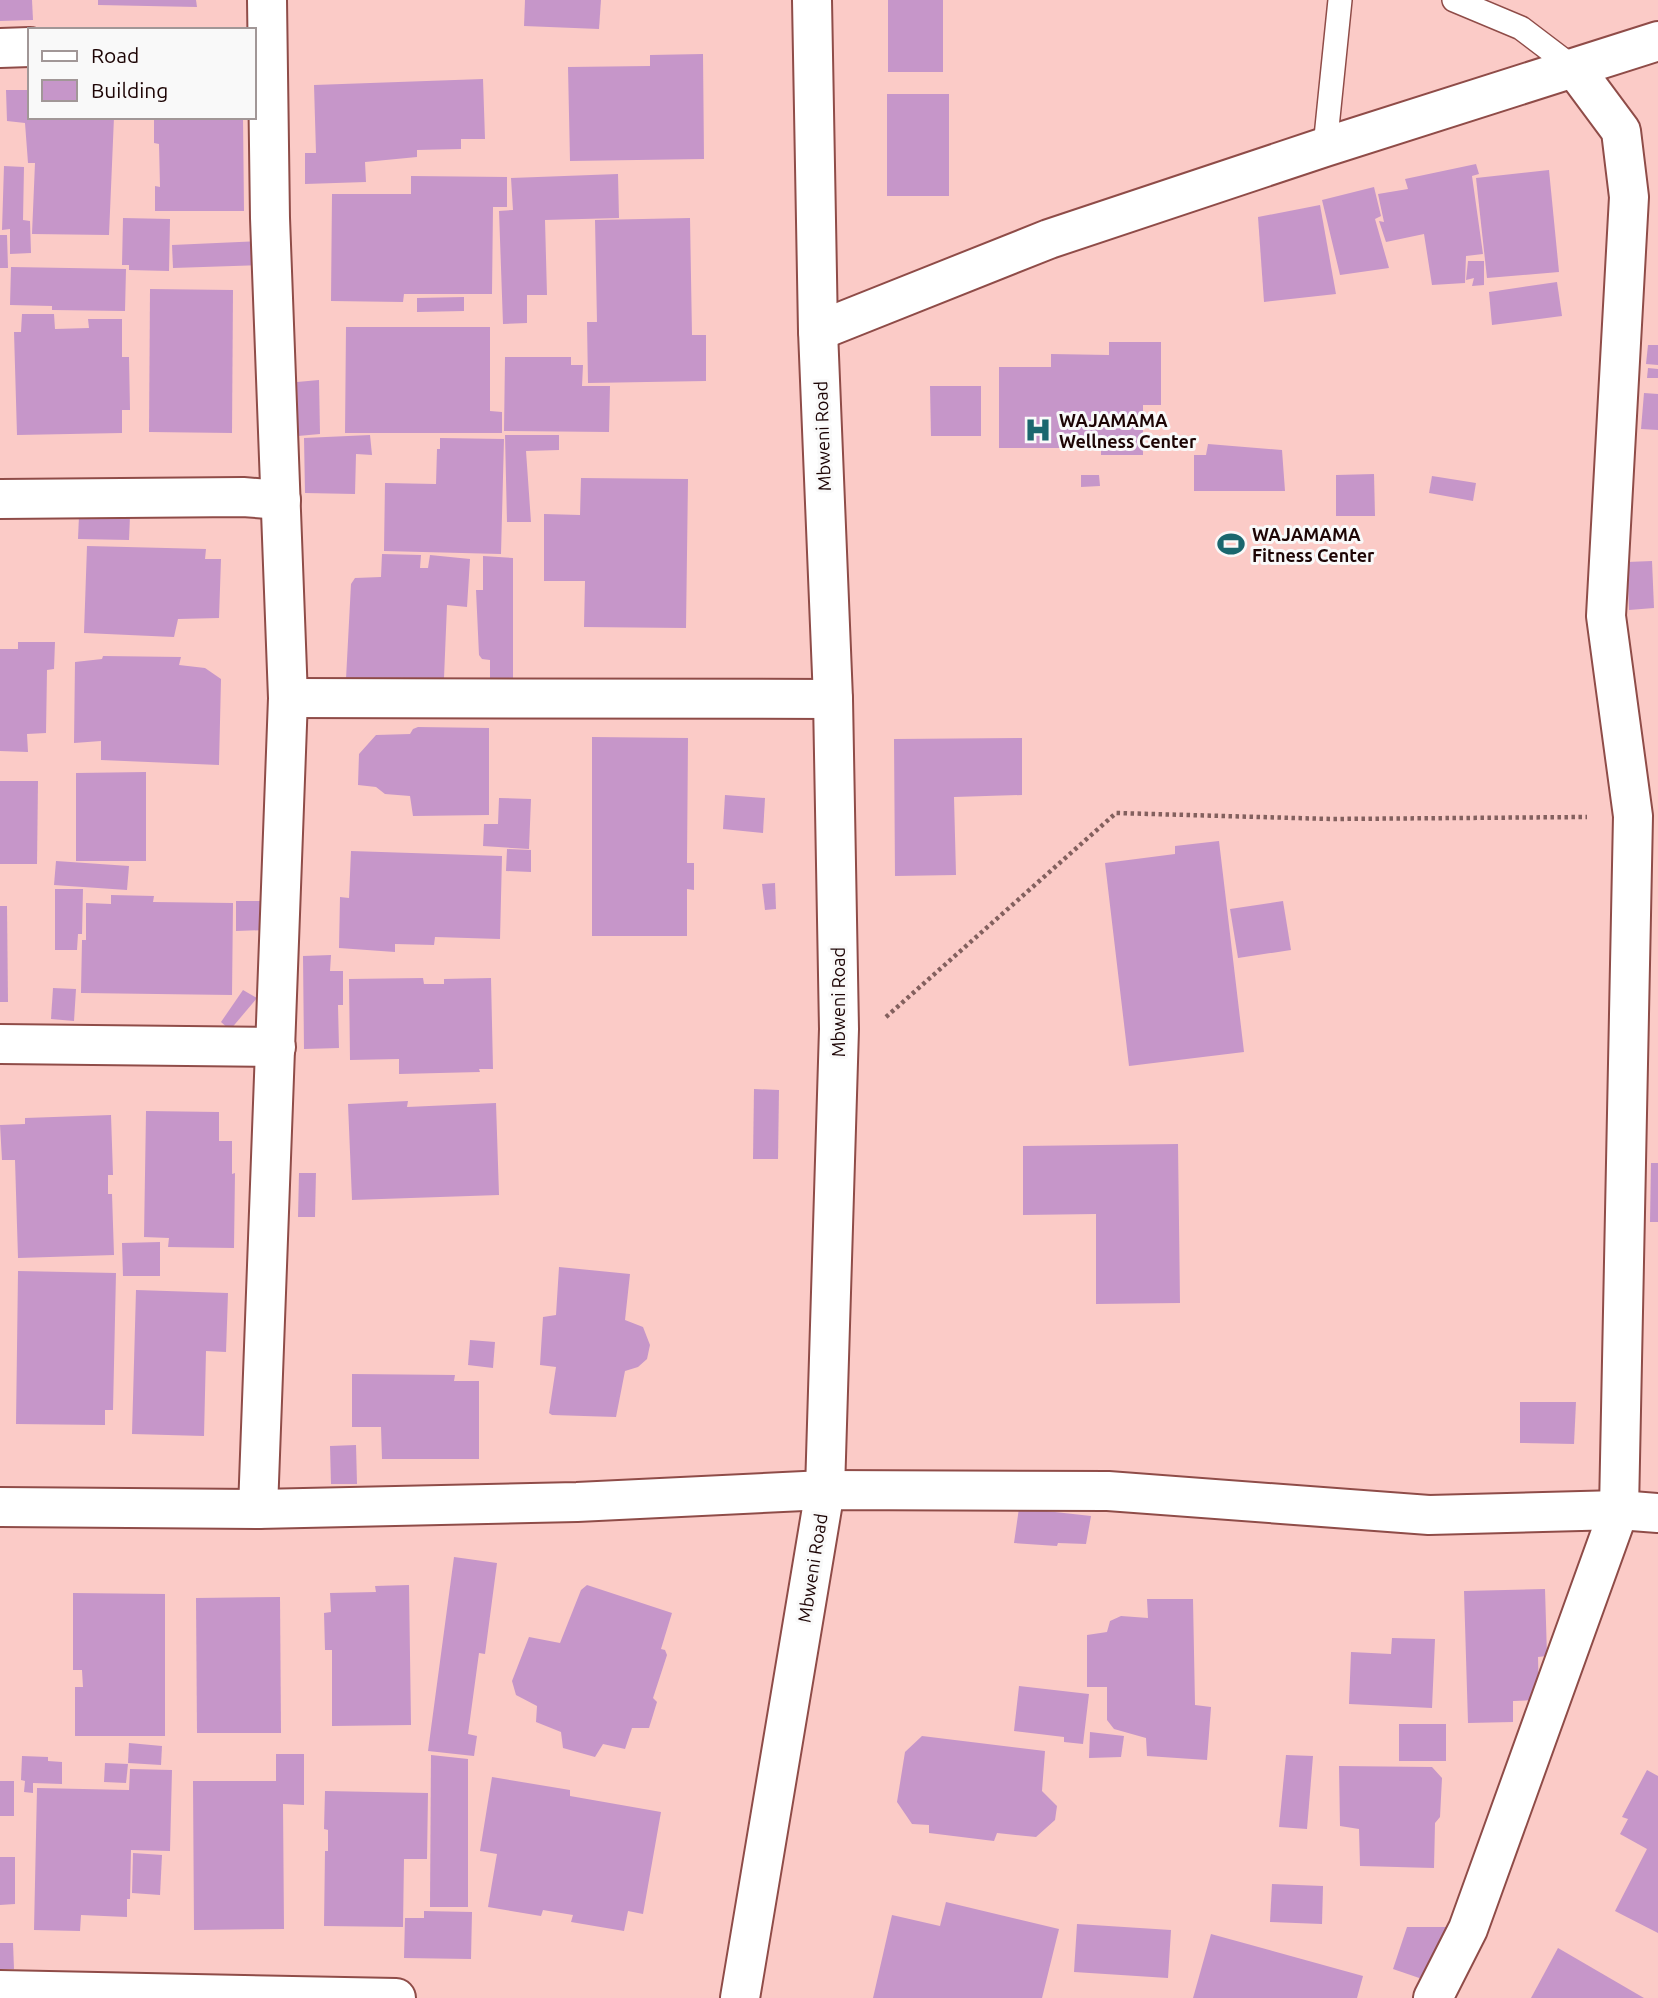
<svg xmlns="http://www.w3.org/2000/svg" width="1658" height="1998" font-family="Ubuntu,sans-serif">
<rect width="100%" height="100%" fill="#fbcbc7"/>
<g fill="#c696c9">
<polygon points="0,0 32,0 33,20 0,21"/>
<polygon points="98,0 196,0 197,7 98,5"/>
<polygon points="525,0 601,0 599,29 524,26"/>
<rect x="888" y="0" width="55" height="72"/>
<polygon points="703,54 704,159 570,161 568,67 650,66 650,55"/>
<polygon points="483,79 485,139 461,139 461,149 417,150 417,157 365,162 366,182 305,184 305,153 316,153 314,85"/>
<polygon points="6,90 30,90 30,117 114,117 109,235 32,234 35,163 28,163 25,123 7,121"/>
<rect x="887" y="94" width="62" height="102"/>
<polygon points="154,117 243,117 244,211 155,211 155,186 160,187 159,144 154,143"/>
<polygon points="1476,164 1479,174 1472,176 1483,254 1466,256 1465,283 1432,285 1424,234 1386,242 1379,221 1384,222 1378,194 1408,189 1405,179"/>
<polygon points="4,166 24,167 23,220 30,221 31,253 10,254 10,229 2,230"/>
<polygon points="1549,170 1559,272 1487,278 1476,178"/>
<polygon points="618,174 619,218 545,220 547,295 527,295 527,323 503,324 499,211 513,210 511,178"/>
<polygon points="411,176 507,177 507,207 493,207 492,294 404,294 403,302 331,301 332,194 411,194"/>
<polygon points="1374,187 1381,216 1375,219 1389,268 1340,275 1322,200"/>
<polygon points="1320,205 1336,294 1264,302 1258,217"/>
<polygon points="123,218 170,219 169,271 129,270 129,265 122,265"/>
<polygon points="690,218 692,335 706,335 706,381 588,383 587,322 597,322 595,220"/>
<polygon points="0,235 7,235 8,268 0,268"/>
<polygon points="260,241 261,265 173,268 172,245"/>
<polygon points="1468,261 1484,261 1484,285 1472,286 1474,278 1466,280"/>
<polygon points="11,267 126,269 125,311 52,310 52,306 10,305"/>
<polygon points="1557,282 1562,316 1492,325 1489,292"/>
<polygon points="150,289 233,290 232,433 149,432"/>
<polygon points="464,297 464,311 417,312 417,298"/>
<polygon points="22,314 54,314 55,329 89,328 88,319 122,319 122,357 129,357 130,410 122,410 122,433 17,435 14,332 21,332"/>
<polygon points="346,327 490,327 490,411 502,412 502,433 345,433"/>
<polygon points="1109,342 1161,342 1161,405 1143,405 1143,455 1101,455 1101,440 1069,439 1068,448 999,448 999,367 1051,367 1051,354 1109,355"/>
<polygon points="1648,345 1658,345 1658,365 1646,364"/>
<polygon points="505,357 571,357 571,365 583,365 582,386 610,386 609,432 504,431"/>
<polygon points="1648,368 1658,369 1658,378 1647,378"/>
<polygon points="319,380 320,434 298,436 297,382"/>
<polygon points="930,386 981,386 981,436 931,436"/>
<polygon points="1644,393 1658,394 1658,430 1641,429"/>
<polygon points="370,435 372,455 356,454 355,494 305,493 304,438"/>
<polygon points="505,435 559,435 559,450 526,451 531,522 507,522"/>
<polygon points="440,438 504,439 501,554 384,551 385,483 436,484 437,449 440,449"/>
<polygon points="1208,444 1282,450 1285,491 1194,491 1194,455 1206,455"/>
<polygon points="1374,474 1375,516 1336,516 1336,475"/>
<polygon points="1081,475 1099,475 1100,486 1081,487"/>
<polygon points="1432,476 1476,483 1473,501 1429,493"/>
<polygon points="581,478 688,479 686,628 584,627 585,581 544,581 544,514 580,515"/>
<polygon points="79,516 130,516 129,540 78,539"/>
<polygon points="87,546 206,549 205,559 221,559 219,618 178,619 174,637 84,633"/>
<polygon points="382,554 421,555 420,568 428,568 430,555 470,559 467,607 447,605 444,678 440,685 346,679 351,584 355,578 381,577"/>
<polygon points="483,556 513,558 513,679 490,678 490,660 482,659 479,655 476,590 483,590"/>
<polygon points="1652,561 1654,608 1629,610 1627,562"/>
<polygon points="18,642 55,642 54,669 47,670 46,733 27,734 28,752 0,751 0,649 18,649"/>
<polygon points="103,656 181,657 179,665 205,668 221,679 219,765 101,760 101,741 74,743 75,662 102,659"/>
<polygon points="418,727 489,728 489,815 413,816 410,796 385,794 376,787 358,785 359,754 376,735 410,734 413,729"/>
<polygon points="592,737 688,738 687,863 694,863 694,890 687,889 687,936 592,936"/>
<polygon points="1022,738 1022,795 954,797 956,875 895,876 894,739"/>
<polygon points="146,772 146,861 76,861 76,773"/>
<polygon points="0,781 38,781 37,864 0,864"/>
<polygon points="725,795 765,798 763,833 723,829"/>
<polygon points="499,798 531,799 529,849 483,846 484,824 498,824"/>
<polygon points="1219,841 1244,1052 1129,1066 1105,863 1175,854 1175,846"/>
<polygon points="507,849 531,850 531,872 506,871"/>
<polygon points="351,851 502,856 500,939 435,937 434,945 395,944 395,952 339,948 340,897 349,898"/>
<polygon points="56,861 129,866 127,890 54,885"/>
<polygon points="775,883 776,909 765,910 762,884"/>
<polygon points="55,889 83,889 82,934 78,934 77,950 55,950"/>
<polygon points="111,895 154,896 153,902 233,903 232,995 81,993 82,940 86,940 86,903 111,904"/>
<polygon points="236,901 266,901 266,930 236,931"/>
<polygon points="1283,901 1291,950 1238,958 1230,909"/>
<polygon points="0,906 7,906 8,1002 0,1002"/>
<polygon points="331,955 330,971 343,971 343,1005 338,1005 339,1048 304,1049 303,956"/>
<polygon points="423,978 424,984 444,984 444,979 491,978 493,1069 479,1069 480,1072 399,1074 399,1059 350,1060 349,979"/>
<polygon points="53,988 76,989 74,1021 51,1019"/>
<polygon points="243,990 257,998 230,1030 221,1022"/>
<polygon points="754,1089 779,1090 778,1159 753,1159"/>
<polygon points="408,1101 407,1107 496,1103 499,1195 352,1200 348,1104"/>
<polygon points="146,1111 219,1112 219,1141 232,1141 232,1174 235,1173 234,1248 168,1247 169,1238 144,1237"/>
<polygon points="111,1115 113,1175 108,1175 108,1194 112,1194 114,1255 18,1258 15,1160 2,1160 0,1125 25,1124 25,1118"/>
<polygon points="1178,1144 1180,1303 1096,1304 1096,1214 1023,1215 1023,1146"/>
<polygon points="1651,1163 1658,1163 1658,1222 1650,1222"/>
<polygon points="299,1173 316,1173 315,1217 298,1217"/>
<polygon points="160,1242 160,1276 123,1276 122,1243"/>
<polygon points="559,1267 630,1274 625,1320 643,1327 650,1345 647,1359 638,1367 625,1371 616,1417 552,1415 549,1413 556,1367 540,1365 543,1317 556,1315"/>
<polygon points="18,1271 116,1273 113,1410 105,1410 105,1425 16,1424"/>
<polygon points="136,1290 228,1293 226,1352 206,1351 204,1436 132,1434"/>
<polygon points="470,1340 495,1342 493,1368 468,1365"/>
<polygon points="352,1374 455,1375 454,1381 479,1381 479,1459 382,1459 381,1427 352,1427"/>
<polygon points="1520,1402 1576,1402 1574,1444 1520,1443"/>
<polygon points="356,1445 357,1484 331,1484 330,1446"/>
<polygon points="1019,1508 1091,1516 1086,1544 1058,1543 1057,1546 1014,1543"/>
<polygon points="454,1557 497,1563 485,1654 479,1653 468,1734 477,1736 474,1756 428,1751"/>
<polygon points="409,1585 411,1725 332,1726 332,1650 325,1650 324,1613 331,1612 330,1593 376,1592 375,1586"/>
<polygon points="587,1585 672,1613 661,1649 665,1650 667,1655 653,1698 657,1702 649,1728 632,1728 625,1749 603,1744 595,1757 563,1748 561,1732 536,1722 537,1706 516,1695 512,1681 529,1637 560,1643 581,1590"/>
<polygon points="1545,1589 1547,1656 1538,1657 1539,1700 1513,1701 1513,1722 1468,1723 1464,1591"/>
<polygon points="73,1593 165,1594 165,1736 75,1736 75,1687 83,1687 82,1670 73,1670"/>
<polygon points="280,1597 281,1733 197,1733 196,1598"/>
<polygon points="1147,1599 1193,1599 1195,1705 1211,1707 1207,1760 1147,1756 1146,1738 1114,1729 1107,1720 1107,1687 1087,1687 1087,1635 1107,1632 1110,1621 1121,1616 1148,1618"/>
<polygon points="1392,1638 1435,1639 1432,1708 1349,1704 1351,1652 1391,1654"/>
<polygon points="1019,1686 1089,1694 1083,1744 1064,1742 1064,1737 1014,1731"/>
<rect x="1399" y="1724" width="47" height="37"/>
<polygon points="1090,1732 1124,1736 1121,1757 1089,1758"/>
<polygon points="922,1736 1045,1751 1042,1791 1057,1806 1055,1820 1036,1837 997,1833 994,1841 929,1833 929,1825 912,1824 897,1802 905,1752"/>
<polygon points="129,1743 162,1746 161,1765 128,1763"/>
<polygon points="276,1754 304,1754 304,1805 283,1804 284,1929 194,1930 193,1781 276,1781"/>
<polygon points="431,1755 468,1759 468,1907 430,1907"/>
<polygon points="1286,1755 1313,1756 1307,1829 1279,1827"/>
<polygon points="22,1756 48,1757 48,1761 62,1762 62,1784 33,1783 33,1793 24,1792 25,1781 21,1780"/>
<polygon points="105,1763 128,1764 126,1783 104,1782"/>
<polygon points="1339,1766 1432,1767 1442,1778 1440,1817 1435,1823 1434,1868 1360,1866 1359,1829 1340,1826"/>
<polygon points="130,1769 172,1770 170,1851 131,1850 130,1899 127,1899 127,1917 81,1915 80,1931 34,1930 37,1788 129,1790"/>
<polygon points="1647,1770 1658,1776 1658,1933 1615,1911 1647,1849 1620,1834 1628,1819 1622,1817"/>
<polygon points="492,1777 570,1790 570,1796 661,1812 643,1914 628,1911 624,1931 571,1922 573,1915 543,1910 541,1916 488,1907 497,1854 480,1851"/>
<rect x="0" y="1781" width="14" height="35"/>
<polygon points="325,1791 428,1793 427,1859 404,1859 403,1927 324,1926 325,1851 328,1851 328,1830 324,1829"/>
<polygon points="133,1853 162,1855 160,1895 132,1893"/>
<polygon points="0,1857 15,1857 15,1904 0,1905"/>
<polygon points="1272,1884 1323,1886 1322,1924 1270,1922"/>
<polygon points="946,1902 1059,1929 1042,1998 873,1998 892,1915 940,1926"/>
<polygon points="424,1911 472,1912 471,1959 404,1958 405,1918 424,1918"/>
<polygon points="1077,1924 1171,1930 1168,1978 1074,1972"/>
<polygon points="1407,1927 1456,1927 1428,1981 1393,1969"/>
<polygon points="1211,1934 1363,1976 1357,1998 1193,1998"/>
<polygon points="0,1943 13,1943 14,1969 0,1969"/>
<polygon points="1558,1948 1644,1998 1531,1998"/>
</g>
<g fill="none" stroke-linecap="round" stroke-linejoin="round">
<defs>
<g id="service">
<polyline points="1454,0 1521,28 1575,69"/>
<polyline points="1325,147 1340,0"/>
</g>
<g id="minor">
<polyline points="0,48 30,47"/>
<polyline points="818,331 1049,239 1325,147 1658,41"/>
<polyline points="0,499 243,497 281,500"/>
<polyline points="288,698 833,699"/>
<polyline points="0,1044 276,1047"/>
<polyline points="0,1507 258,1509 577,1502 825,1490 1108,1491 1429,1515 1619,1510 1658,1513"/>
<polyline points="258,1509 288,698 270,218 267,0"/>
<polyline points="0,1990 396,1998"/>
<polyline points="1433,1998 1468,1929 1619,1510 1633,816 1606,616 1629,197 1621,131 1575,69"/>
</g>
<polyline id="tertiary" points="740,1998 825,1490 839,1029 833,699 818,331 812,0"/>
</defs>
<use href="#service" stroke="#8f4c48" stroke-width="26"/>
<use href="#minor" stroke="#8f4c48" stroke-width="42"/>
<use href="#tertiary" stroke="#8f4c48" stroke-width="42"/>
<polyline stroke="#83605e" stroke-width="4.5" stroke-dasharray="3.5 3.5" stroke-linecap="butt" points="886,1017 1116,813 1331,819 1587,817"/>
<use href="#service" stroke="#fff" stroke-width="23"/>
<use href="#minor" stroke="#fff" stroke-width="38"/>
<use href="#tertiary" stroke="#fff" stroke-width="38"/>
</g>
<defs>
<symbol id="hospital-bare" viewBox="-9 -9 18 18"><path d="M-5-5h3v3.5h4V-5h3V5h-3V1.5h-4V5h-3Z" fill="#1a676e" stroke="#f9f9f9" stroke-width="2.5" paint-order="stroke"/></symbol>
<symbol id="stadium-bare" viewBox="-9 -9 18 18"><path d="M0-5a6.5 5 0 1 0 0 10a6.5 5 0 1 0 0-10ZM-3.5-1.8h7v3.6h-7Z" fill="#1a676e" stroke="#f9f9f9" stroke-width="2.5" paint-order="stroke"/></symbol>
</defs>
<g fill-rule="evenodd">
<use href="#hospital-bare" x="1019" y="411" width="38" height="38"/>
<use href="#stadium-bare" x="1212" y="525" width="38" height="38"/>
</g>
<g text-anchor="middle" dominant-baseline="central" stroke-width="6" stroke-linejoin="round" paint-order="stroke">
<g font-size="18" font-weight="bold" fill="#1d0505" stroke="#f9f9f9" text-anchor="start">
<text x="1059" y="420">WAJAMAMA<tspan x="1059" dy="21">Wellness Center</tspan></text>
<text x="1252" y="534">WAJAMAMA<tspan x="1252" dy="21">Fitness Center</tspan></text>
</g>
<g font-size="18" fill="#1d0505" stroke="#f9f9f9">
<text transform="translate(822 436) rotate(-92)">Mbweni Road</text>
<text transform="translate(838 1002) rotate(-90)">Mbweni Road</text>
<text transform="translate(812 1568) rotate(-81)">Mbweni Road</text>
</g>
</g>
<rect x="28" y="28" width="228" height="91" fill="#f9f9f9" stroke="#a19797" stroke-width="2"/>
<rect x="42" y="51" width="35" height="10" fill="#ffffff" stroke="#a19797" stroke-width="2"/>
<text x="91" y="63" font-size="21" fill="#1d0505">Road</text>
<rect x="42" y="80" width="35" height="21" fill="#c696c9" stroke="#a19797" stroke-width="2"/>
<text x="91" y="98" font-size="21" fill="#1d0505">Building</text>
</svg>
